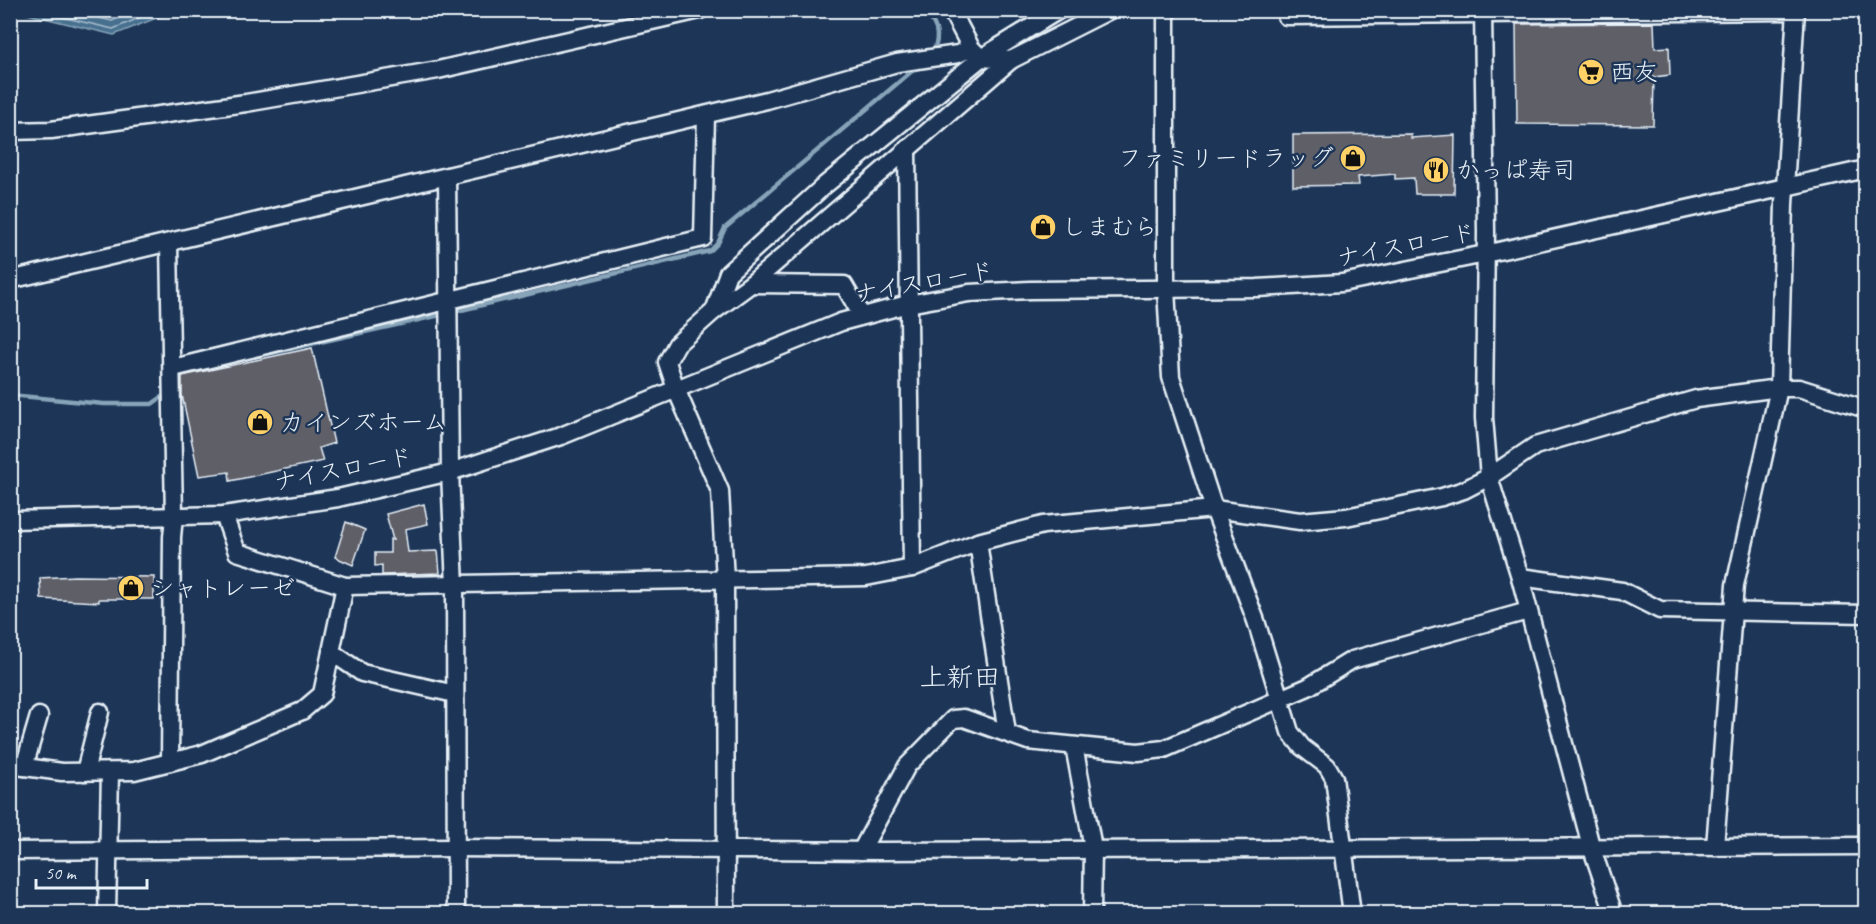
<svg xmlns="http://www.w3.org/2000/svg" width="1876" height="924" font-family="Caveat,'Klee One',sans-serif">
<rect width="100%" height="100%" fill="#1d3557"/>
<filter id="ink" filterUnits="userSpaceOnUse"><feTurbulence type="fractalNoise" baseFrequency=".0167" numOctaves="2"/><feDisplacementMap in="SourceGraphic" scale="12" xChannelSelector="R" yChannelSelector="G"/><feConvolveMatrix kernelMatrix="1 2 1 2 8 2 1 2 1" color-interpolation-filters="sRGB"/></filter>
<g filter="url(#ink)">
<polygon fill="#47708f" stroke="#87a4b9" stroke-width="1.5" points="11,10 174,10 174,11 114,35"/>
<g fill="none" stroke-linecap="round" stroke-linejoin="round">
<g stroke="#a8bdce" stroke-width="1.5">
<polyline points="32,10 113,29 158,10"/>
<polyline points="66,10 112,21 138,10"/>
</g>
<g stroke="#87a4b9" stroke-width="4.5">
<path d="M921 10C937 22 941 35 933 53"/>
<polyline points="453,312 710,251 718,243 725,228 918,66"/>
<polyline points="222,364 445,314"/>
<polyline points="10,395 104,404 152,404 166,394"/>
</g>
</g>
<g fill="#5e5e68" stroke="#e8f1f8" stroke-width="1.5">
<polygon points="1654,23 1655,48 1669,47 1670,75 1654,77 1653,125 1517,124 1516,24"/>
<polygon points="1411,134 1411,138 1455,135 1454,194 1415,194 1414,178 1395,179 1395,174 1358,177 1359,185 1293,186 1293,135"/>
<polygon points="312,348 334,443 319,448 323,461 230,481 229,472 199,476 182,395 182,376"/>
<polygon points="424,504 428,524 405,529 408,552 438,551 440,573 382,575 382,565 375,566 375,553 390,553 390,539 393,540 386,514"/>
<polygon points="346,522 365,530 353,565 335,557"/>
<polygon points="75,576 154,577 154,599 99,599 99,602 41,599 40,578"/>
</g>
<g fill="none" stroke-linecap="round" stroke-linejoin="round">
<defs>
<g id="minor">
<polyline points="951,10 971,48 981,58 1011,60 1110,10"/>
<polyline points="1166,10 1166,289 1171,377 1214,509 1256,621 1290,732 1302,747 1327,766 1334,778 1352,914"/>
<polyline points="1285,10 1286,16 1796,11"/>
<polyline points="1483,10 1486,232 1484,418 1489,477 1520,577 1591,846 1614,914"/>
<polyline points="10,131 51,130 246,103 438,70 700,10"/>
<polyline points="907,149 912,568"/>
<polyline points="447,176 450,472 455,586 456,914"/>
<polyline points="169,243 174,517 172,537 170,762"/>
<polyline points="10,280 767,100 897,63 958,54 971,48"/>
<polyline points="751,284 844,285 862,316"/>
<polyline points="714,311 751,284 1011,60"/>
<polyline points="173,368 703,238 706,115"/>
<polyline points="224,515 237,552 345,586 866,577 912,568 978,542 1043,525 1214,509 1300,521 1346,517 1442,497 1464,490 1489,477 1535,446 1696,399 1779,388 1799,388 1866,409"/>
<polyline points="10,520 224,515 338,498 450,472 561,436 841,322 908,304 969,293 1030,290 1257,288 1342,283 1485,254 1866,169"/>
<polyline points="978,542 1007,733"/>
<polyline points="1520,577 1622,591 1660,610 1866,614"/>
<polyline points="331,652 362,673 455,694"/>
<polyline points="1074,746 1093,848 1092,914"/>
<polyline points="10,765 62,772 134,771 202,754 302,711 322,694 345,586"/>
<polyline points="24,767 39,716"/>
<polyline points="85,772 100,712"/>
<polyline points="1715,847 1735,585 1779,388 1784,204 1796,10"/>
<polyline points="10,851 455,848 881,851 1866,846"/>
<polyline points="861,851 907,766 953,719 964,718 1028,741 1138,752 1164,749 1308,687 1352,660 1528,611"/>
<polyline points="107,914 110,772"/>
<polyline points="726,914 725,580 720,491 676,389 667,362 677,344 714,311 728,273 825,185 981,58 1059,10"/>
</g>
</defs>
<use href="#minor" stroke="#e8f1f8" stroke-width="21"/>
<use href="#minor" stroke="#1d3557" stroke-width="16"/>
</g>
</g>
<defs>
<symbol id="supermarket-disc" viewBox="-11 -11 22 22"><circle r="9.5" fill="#ffd166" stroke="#1d3557"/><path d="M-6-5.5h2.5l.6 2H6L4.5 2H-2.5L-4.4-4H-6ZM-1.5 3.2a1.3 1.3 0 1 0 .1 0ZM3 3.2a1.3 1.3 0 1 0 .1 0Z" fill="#111"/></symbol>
<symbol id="shop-disc" viewBox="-11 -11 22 22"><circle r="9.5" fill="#ffd166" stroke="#1d3557"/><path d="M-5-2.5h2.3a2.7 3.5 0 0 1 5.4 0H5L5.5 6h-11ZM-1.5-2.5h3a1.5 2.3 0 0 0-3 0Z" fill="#111"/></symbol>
<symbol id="restaurant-disc" viewBox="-11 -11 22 22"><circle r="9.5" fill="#ffd166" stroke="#1d3557"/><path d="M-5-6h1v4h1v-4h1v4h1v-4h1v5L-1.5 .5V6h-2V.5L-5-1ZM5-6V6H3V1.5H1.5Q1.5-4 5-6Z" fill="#111"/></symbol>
</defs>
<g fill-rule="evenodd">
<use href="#supermarket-disc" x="1576" y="57" width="30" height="30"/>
<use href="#shop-disc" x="1338" y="143" width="30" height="30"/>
<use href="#restaurant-disc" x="1421" y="155" width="30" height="30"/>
<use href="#shop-disc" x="1028" y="212" width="30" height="30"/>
<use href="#shop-disc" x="245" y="407" width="30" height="30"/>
<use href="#shop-disc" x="116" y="573" width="30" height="30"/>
</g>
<g text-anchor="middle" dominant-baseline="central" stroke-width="5" stroke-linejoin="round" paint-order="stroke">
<g font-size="24" fill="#e8f1f8" stroke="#1d3557" text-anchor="start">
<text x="1610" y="72">西友</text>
<text x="1334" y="158" text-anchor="end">ファミリードラッグ</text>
<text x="1456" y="170">かっぱ寿司</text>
<text x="1062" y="227">しまむら</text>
<text x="280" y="422">カインズホーム</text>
<text x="150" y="588">シャトレーゼ</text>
</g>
<g font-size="24" fill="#e8f1f8" stroke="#1d3557">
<text transform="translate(1406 245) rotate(-11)">ナイスロード</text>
<text transform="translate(924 282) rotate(-10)">ナイスロード</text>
<text transform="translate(343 469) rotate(-11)">ナイスロード</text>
</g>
<g font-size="27" fill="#e8f1f8" stroke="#1d3557">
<text x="960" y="677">上新田</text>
</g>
</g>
<rect width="1876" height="924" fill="none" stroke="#1d3557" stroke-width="36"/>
<rect x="18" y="18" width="1840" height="888" fill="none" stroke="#e8f1f8" stroke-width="2" filter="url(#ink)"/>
<path d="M36 879v9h111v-9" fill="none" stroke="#e8f1f8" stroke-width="3"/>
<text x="45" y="879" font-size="18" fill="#e8f1f8" stroke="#1d3557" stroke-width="4.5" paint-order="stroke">50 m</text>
</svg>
